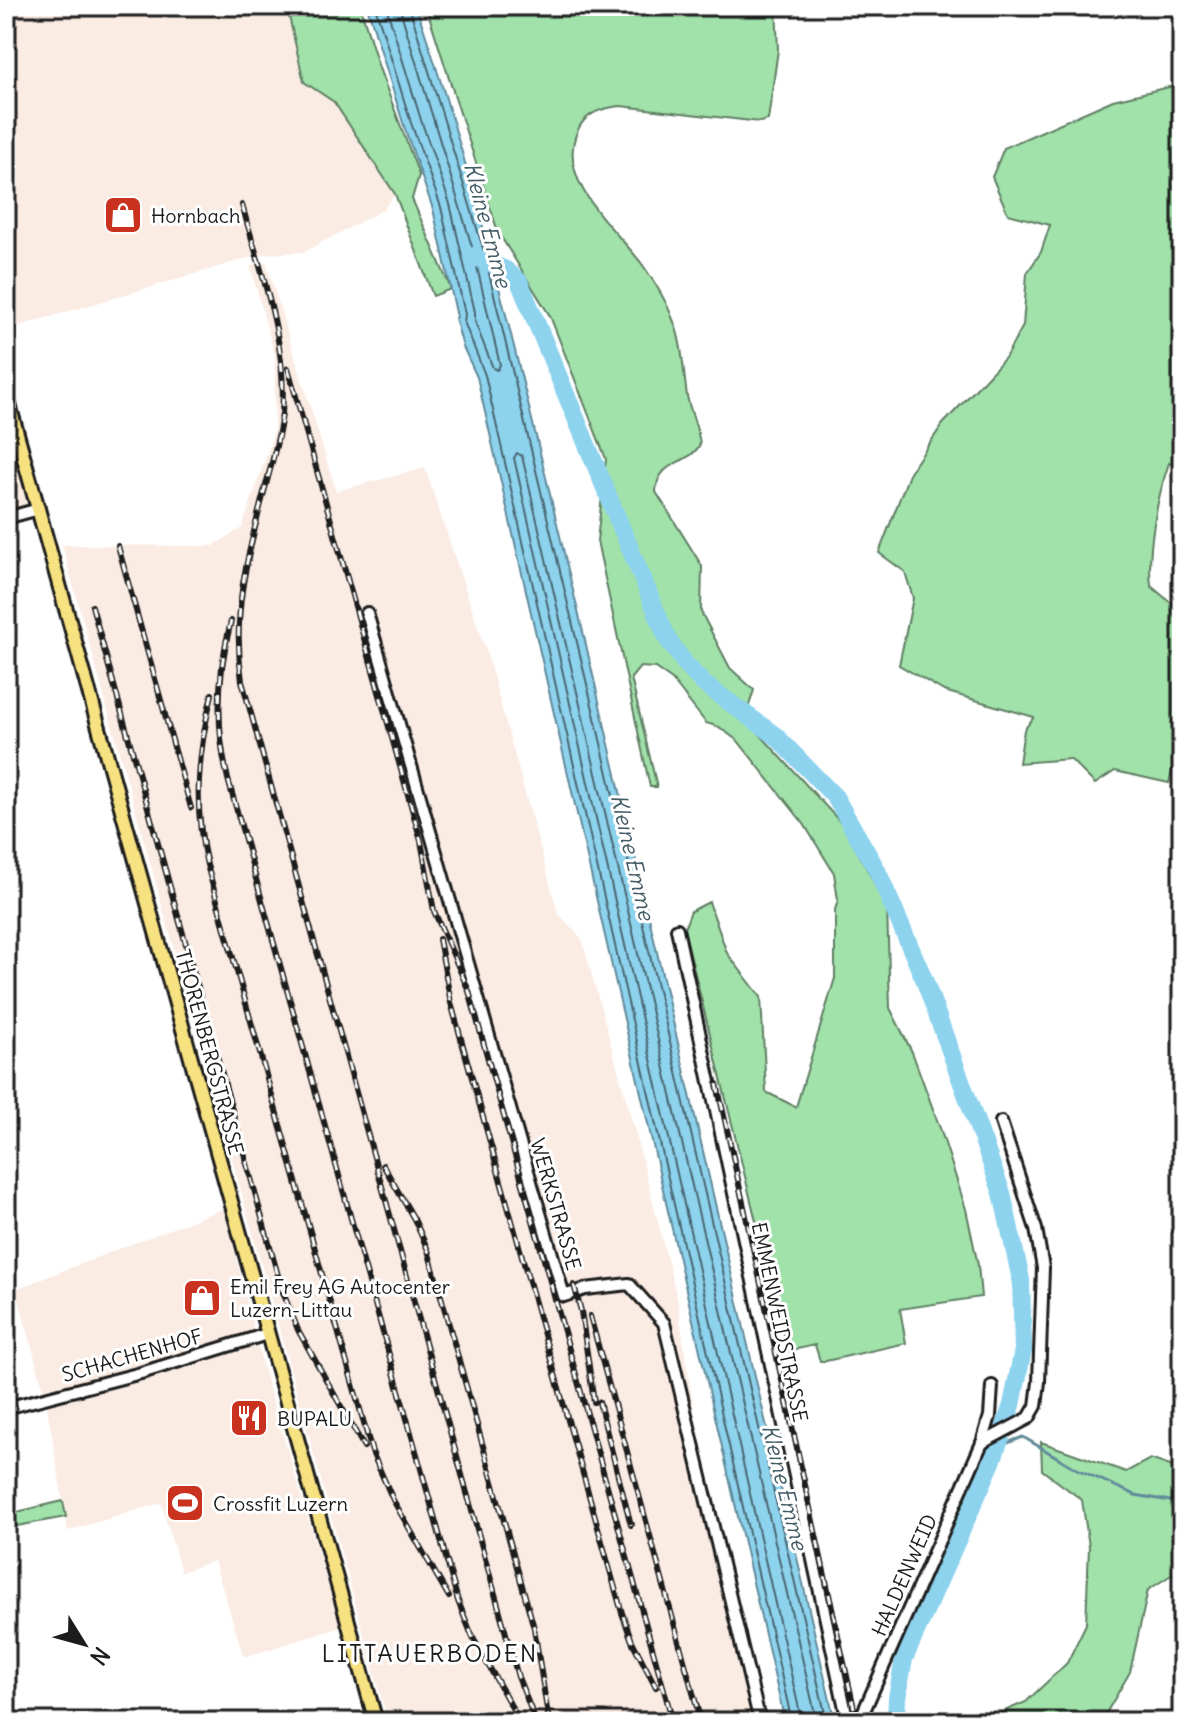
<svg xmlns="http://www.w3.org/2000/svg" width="1188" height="1728" font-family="Delius,sans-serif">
<rect width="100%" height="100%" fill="#fff"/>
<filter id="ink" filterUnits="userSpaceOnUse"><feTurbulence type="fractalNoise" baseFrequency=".0125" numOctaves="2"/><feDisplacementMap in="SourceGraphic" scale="16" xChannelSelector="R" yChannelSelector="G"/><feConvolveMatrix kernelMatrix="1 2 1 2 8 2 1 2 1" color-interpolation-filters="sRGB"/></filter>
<g filter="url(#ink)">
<g fill="#faece3">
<polygon points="6,6 328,6 313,11 288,12 304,82 334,102 395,194 383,210 304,252 262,254 6,330"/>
<polygon points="266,262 336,491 425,468 486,651 558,913 582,939 636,1135 677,1298 696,1426 766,1722 388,1722 62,545 213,546 242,528 274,432 275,356 250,266"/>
<polygon points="6,394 39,509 6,518"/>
<polygon points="224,1208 266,1379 341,1627 244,1657 214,1561 181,1572 161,1503 68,1531 45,1395 16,1289"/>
</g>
<g fill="#a1e1aa" stroke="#5e7e63" stroke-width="2">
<polygon points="328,6 360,6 379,68 419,175 412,199 451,289 433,296 395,194 334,102 304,82 288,12 313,11"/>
<path d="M426 6H776L778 50 768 120 760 122 621 106C602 108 584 113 577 132 556 182 615 228 642 264 654 281 665 298 672 317 683 342 683 370 687 396 690 412 698 427 700 444 690 466 657 459 656 492L702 566 701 612 730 668 754 690 745 718 843 825 887 906 890 1008 912 1052 940 1128 966 1209 978 1265 981 1297 900 1309 906 1343 826 1361H820L815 1345 788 1351 684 929 691 911 709 902 727 953 761 997 766 1092 796 1107 835 978V910L838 900 834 873 804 824 738 741 719 727 706 723 672 680 655 668 640 667 631 678 657 787H650L597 541 606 459 550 316 498 232Z"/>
<path d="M1169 87H1182V468L1169 463C1157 498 1147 549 1151 586L1182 612V769L1173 768 1169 783 1115 771 1095 784 1070 759 1019 763 1024 730 1034 717 944 691 899 665 913 598 905 572 879 553 910 472 943 424 1005 358 1023 326 1027 273 1041 252 1050 225 1008 214 992 177 1004 148 1113 100Z"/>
<polygon points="1041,1442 1126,1472 1150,1459 1182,1470 1182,1568 1148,1590 1130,1672 1101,1722 979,1722 1026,1702 1067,1663 1086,1624 1089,1546 1082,1500 1042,1470"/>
<polygon points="63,1501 66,1517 6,1528 6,1517 21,1511"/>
</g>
<path fill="#8dd3ee" stroke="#608a9a" stroke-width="2" d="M367 6H416C486 211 532 422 583 632 669 995 748 1359 835 1722H785L477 377 463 347 455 318 457 317 433 209 404 126Z"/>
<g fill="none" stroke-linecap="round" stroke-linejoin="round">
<g stroke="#496570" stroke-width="2">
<polyline points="375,6 411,123 441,207 465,314 464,322 485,375 792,1722"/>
<polyline points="386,6 421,120 450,204 475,312 475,322 493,368 497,370 500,365 473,250 399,6"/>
<polyline points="409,6 483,248 596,722 827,1722"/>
<polyline points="802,1722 514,458 517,453 522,456 817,1722"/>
</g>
<polyline stroke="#608a9a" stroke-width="3" points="997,1447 1023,1437 1077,1469 1135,1495 1182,1503"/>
<polyline stroke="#8dd3ee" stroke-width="18" points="473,256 506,270 519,281 668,640 686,665 704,684 776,736 835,797 877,870 924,979 1002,1193 1021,1280 1023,1350 1012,1405 992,1462 904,1659 897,1698 896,1722"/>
<defs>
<g id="minor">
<polyline points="6,518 39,509"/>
<polyline points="367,613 564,1296 585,1289 629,1284 664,1323 760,1722"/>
<polyline points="677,929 848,1722"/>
<polyline points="6,1408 141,1373 267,1334"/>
<polyline points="982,1443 1029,1418 1036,1406 1039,1382 1043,1268 1036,1229 1001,1122"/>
<polyline points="859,1722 982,1443 990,1416 992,1386"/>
</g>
<polyline id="major" points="6,394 376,1722"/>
</defs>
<use href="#minor" stroke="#1c1c1c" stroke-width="16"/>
<use href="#major" stroke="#1c1c1c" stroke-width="18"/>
<use href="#minor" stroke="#fff" stroke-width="10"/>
<use href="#major" stroke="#f7e281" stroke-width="12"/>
<defs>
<g id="rail">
<path d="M242 205C261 273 288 342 282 413 279 441 270 469 263 496 246 561 232 614 242 681L518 1677 536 1722"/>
<polyline points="288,368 421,841 434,911 469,991 673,1722"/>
<polyline points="118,546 191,808"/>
<polyline points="92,606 282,1290 298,1330 364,1447"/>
<path d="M231 621C217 675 215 726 228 779L458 1601 473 1638 520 1722"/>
<path d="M212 694C198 752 193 806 207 865L372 1452 393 1500 449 1597"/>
<polyline points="439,939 451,1003 622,1613 632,1641 656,1687"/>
<polyline points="717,1084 857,1722"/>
<polyline points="383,1165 414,1219 428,1250 534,1628 549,1722"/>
<polyline points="574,1285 581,1311 594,1402"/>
<polyline points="590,1316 701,1722"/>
<polyline points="599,1402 631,1525"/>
</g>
</defs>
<use href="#rail" stroke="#1c1c1c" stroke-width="6"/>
<use href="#rail" stroke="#fff" stroke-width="3" stroke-dasharray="9" stroke-linecap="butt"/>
</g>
</g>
<defs>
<symbol id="shop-square" viewBox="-11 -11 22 22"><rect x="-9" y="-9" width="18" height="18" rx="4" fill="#c8321e" stroke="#fff"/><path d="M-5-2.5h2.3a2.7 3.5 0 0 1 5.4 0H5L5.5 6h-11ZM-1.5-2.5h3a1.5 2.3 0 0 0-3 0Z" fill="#fff"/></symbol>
<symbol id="restaurant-square" viewBox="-11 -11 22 22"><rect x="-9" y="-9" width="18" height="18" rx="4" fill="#c8321e" stroke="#fff"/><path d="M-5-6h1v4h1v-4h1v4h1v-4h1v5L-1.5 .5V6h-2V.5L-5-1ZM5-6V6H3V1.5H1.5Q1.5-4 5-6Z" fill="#fff"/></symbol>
<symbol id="stadium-square" viewBox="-11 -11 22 22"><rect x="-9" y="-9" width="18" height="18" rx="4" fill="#c8321e" stroke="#fff"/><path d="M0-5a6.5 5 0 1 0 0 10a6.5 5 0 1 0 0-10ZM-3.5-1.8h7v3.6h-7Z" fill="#fff"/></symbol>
</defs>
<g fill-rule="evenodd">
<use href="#shop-square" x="101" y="193" width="44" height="44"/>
<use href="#shop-square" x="180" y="1276" width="44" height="44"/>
<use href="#restaurant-square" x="227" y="1396" width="44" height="44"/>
<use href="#stadium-square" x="163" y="1481" width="44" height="44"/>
</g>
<g text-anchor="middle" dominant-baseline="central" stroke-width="6" stroke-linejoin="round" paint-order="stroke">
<g font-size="20" fill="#1c1c1c" stroke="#fff" text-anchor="start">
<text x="151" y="215">Hornbach</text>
<text x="230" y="1286">Emil Frey AG Autocenter<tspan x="230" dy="23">Luzern-Littau</tspan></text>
<text x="277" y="1418">BUPALU</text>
<text x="213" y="1503">Crossfit Luzern</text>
</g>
<g font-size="20" fill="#1c1c1c" stroke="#fff">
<text transform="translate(210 1052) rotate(75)">THORENBERGSTRASSE</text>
<text transform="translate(556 1204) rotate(74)">WERKSTRASSE</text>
<text transform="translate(780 1322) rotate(78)">EMMENWEIDSTRASSE</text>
<text transform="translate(132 1355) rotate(-16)">SCHACHENHOF</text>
<text transform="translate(904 1575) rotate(-66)">HALDENWEID</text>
</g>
<g font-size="22" font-style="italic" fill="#445c66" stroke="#fff">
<text transform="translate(488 225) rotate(75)">Kleine Emme</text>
<text transform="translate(633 857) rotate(77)">Kleine Emme</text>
<text transform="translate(785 1487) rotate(76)">Kleine Emme</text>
</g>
<g font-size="24" letter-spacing="2" fill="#1c1c1c" stroke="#fff">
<text x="430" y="1653">LITTAUERBODEN</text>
</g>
</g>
<rect width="1188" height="1728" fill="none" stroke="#fff" stroke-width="32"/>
<rect x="16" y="16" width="1156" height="1696" fill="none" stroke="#1c1c1c" stroke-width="3" filter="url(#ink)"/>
<g transform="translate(84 1644) rotate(127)" stroke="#ffffff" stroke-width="6" paint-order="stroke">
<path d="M0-6L14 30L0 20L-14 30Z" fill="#1c1c1c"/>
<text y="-12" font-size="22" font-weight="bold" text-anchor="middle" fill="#1c1c1c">N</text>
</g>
</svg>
